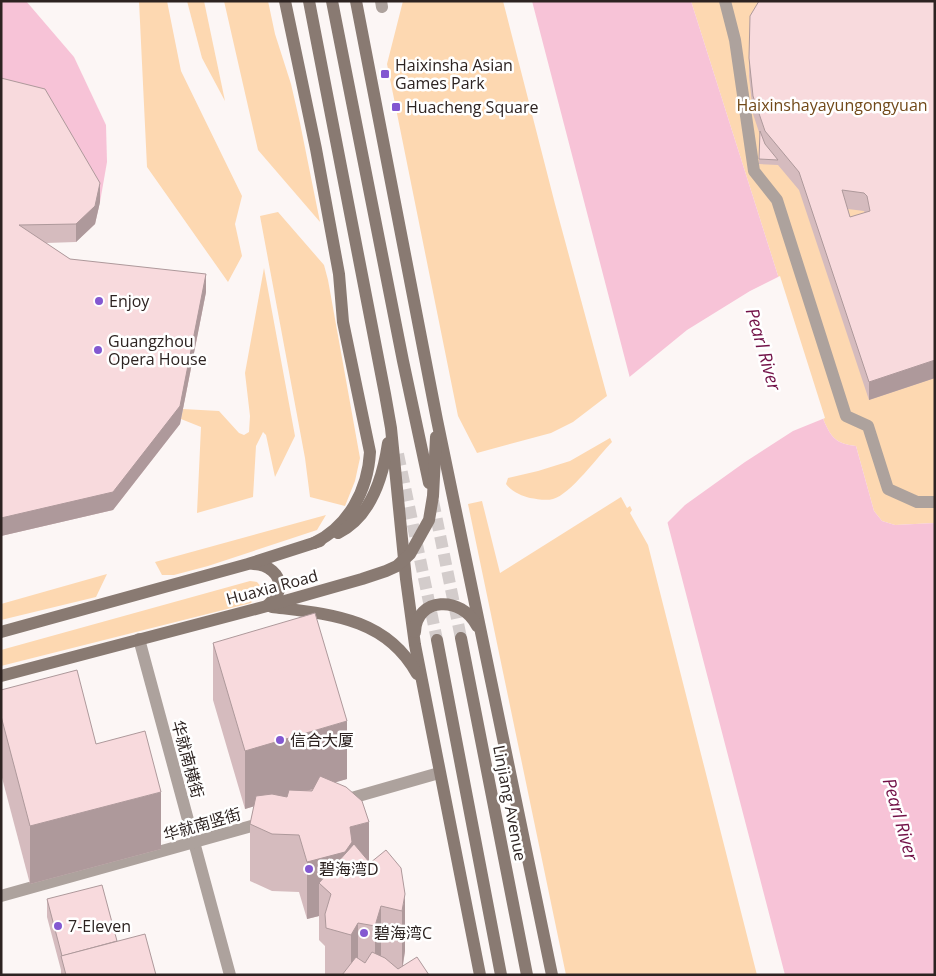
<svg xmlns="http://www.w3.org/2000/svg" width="936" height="976" font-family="'Open Sans','Noto Sans SC',sans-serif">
<rect width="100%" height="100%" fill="#fcf6f5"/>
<g fill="#fdd8b1">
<polygon points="139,1 167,1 181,71 242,196 235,224 242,256 228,282 147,167"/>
<polygon points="187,1 204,1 225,101 202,58"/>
<polygon points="224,1 268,1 275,34 291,84 300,123 320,222 258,150"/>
<polygon points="403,1 503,1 555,204 607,396 573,422 551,433 477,453 458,416 387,64"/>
<path d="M691 1H935V523L895 525 882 521 874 511 856 446C836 444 831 437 824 421Z"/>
<polygon points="278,212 324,265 328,280 360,458 355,481 345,506 310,497 305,458 260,216"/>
<polygon points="264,268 295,436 275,477 266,435 263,432 256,446 253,497 197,513 201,427 181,419 183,409 219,411 239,433 244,435 249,432 250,416 245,373"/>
<path d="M610 438 612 442C599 455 570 495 553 499 546 501 537 499 530 498 522 496 511 491 506 484L508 478 538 471 570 461Z"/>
<polygon points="621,497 627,508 630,506 632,510 630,513 648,545 757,975 566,975 468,504 482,501 500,573"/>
<polygon points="326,515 317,530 208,566 174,575 162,575 155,562"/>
<polygon points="107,574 96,597 1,620 1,604"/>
<polygon points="250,581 257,582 262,588 251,603 1,666 1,650"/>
</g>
<g fill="#f7c3d7">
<polygon points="1,1 26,1 74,57 106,125 107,162 100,202 1,96"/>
<path d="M532 1H691L824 421C831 437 836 444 856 446L874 511 882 521 895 525 935 523V975H785Z"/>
</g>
<polygon fill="#fcf6f5" points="780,276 825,418 793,431 745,462 685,505 665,525 627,379 687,330 750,291"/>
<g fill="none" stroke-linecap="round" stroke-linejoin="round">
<g stroke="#d3cccb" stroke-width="12" stroke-dasharray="12 6" stroke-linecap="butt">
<polyline points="398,454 437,640"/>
<polyline points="433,501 461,638"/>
</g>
<g stroke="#ada29d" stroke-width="12">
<polyline points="381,1 382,7"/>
<polyline points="725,1 735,40 754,171 777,200 846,416 868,426 888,489 917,502 935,502"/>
</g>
<g stroke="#ada29d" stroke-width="12">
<polyline points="139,639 230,975"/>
<polyline points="341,801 439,773"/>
<polyline points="1,896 266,822"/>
</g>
<g stroke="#897a72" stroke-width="12">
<path d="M285 1 316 149 339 274 343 322 370 452C368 490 348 527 314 543"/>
<polyline points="309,1 385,394 391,428 406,579 415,645 480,975"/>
<polyline points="332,1 403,361 429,483"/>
<polyline points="356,1 437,420 552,975"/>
<path d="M338 533C371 517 383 477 388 443"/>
<path d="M253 564C267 564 282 574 279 590 277 597 272 601 267 606"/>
<path d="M272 607C328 614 386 617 417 674"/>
<polyline points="1,632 248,564 320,541"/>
<path d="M415 632C416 597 462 595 477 626"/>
<polyline points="461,638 527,975"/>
<polyline points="437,640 501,975"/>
<polyline points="1,676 267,606 362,579 386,571 397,566 410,554 429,520 433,496 436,437"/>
</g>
</g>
<g fill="#d5bbbe" fill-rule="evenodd">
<path d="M935 1V378L869 400 799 190 778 165 759 164 760 135 753 114 749 76V58ZM848 209 864 211 865 213 850 217Z"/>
<polygon points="1,78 100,202 95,224 76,242 46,243 70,259 206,292 180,424 113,510 1,536"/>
<polygon points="213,643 347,779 335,782 369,862 401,868 405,951 403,966 429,975 325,975 325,946 319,940 319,916 307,919 299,892 272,891 250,881 250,824 254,806 245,809 213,700"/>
<polygon points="1,690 96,744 161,849 30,884 1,774"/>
<polygon points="47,899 117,941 156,975 61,975 61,970 47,917"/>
</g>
<g fill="#ae999b">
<polygon points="100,183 100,202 95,224 76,242 76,224"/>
<polygon points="206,274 206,292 180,424 113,510 1,536 1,518"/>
<polygon points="935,360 935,378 869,400 869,382"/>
<polygon points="347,721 347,779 245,809 245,751"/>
<polygon points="161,792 161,849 30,884 30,826"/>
<polygon points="369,822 369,879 331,894 319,883 319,916 307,919 307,862 350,827"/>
<polygon points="405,894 405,951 402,969 402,911"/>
<polygon points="381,906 381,964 375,975 375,926"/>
<polygon points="358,923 358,975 351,975 351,935"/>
</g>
<g fill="#f8dadd" stroke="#ae999b" fill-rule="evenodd">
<path d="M759 1H935V360L869 382 799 172 765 131 753 96 749 58 750 16ZM842 190 864 193 867 196 870 211 850 217Z"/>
<polygon points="1,78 45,89 100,183 95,206 76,224 19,225 70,259 206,274 180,406 113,492 1,518"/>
<polygon points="760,131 765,144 778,160 759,159"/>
<polygon points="315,613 347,721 245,751 213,643"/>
<polygon points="77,670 96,744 145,731 161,792 30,826 1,716 1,690"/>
<polygon points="320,776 346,787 362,801 369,822 350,827 352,842 345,852 307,862 299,835 272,834 250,824 256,796 272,794 287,797 289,790 312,791"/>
<polygon points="354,844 370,863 386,850 401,868 405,894 402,911 381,906 375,926 358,923 351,935 326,928 325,914 331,894 319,883"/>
<polygon points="102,885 117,941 62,956 47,899"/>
<polygon points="145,934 156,975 66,975 61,956"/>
<polygon points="372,952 385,958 398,969 417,957 429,975 342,975 356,957 365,963"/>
</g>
<g fill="#8358d1" stroke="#fff" stroke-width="2">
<rect x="380" y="69" width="10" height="10" rx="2.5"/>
<rect x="391" y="102" width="10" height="10" rx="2.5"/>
<circle cx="99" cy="301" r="5"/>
<circle cx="98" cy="350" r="5"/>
<circle cx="280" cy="740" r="5"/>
<circle cx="309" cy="869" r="5"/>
<circle cx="58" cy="926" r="5"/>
<circle cx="364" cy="933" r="5"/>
</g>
<g text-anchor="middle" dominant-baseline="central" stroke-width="5" stroke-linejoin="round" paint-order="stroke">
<g font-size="16" fill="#2d2321" stroke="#fff" text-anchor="start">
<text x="395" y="65">Haixinsha Asian<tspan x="395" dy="18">Games Park</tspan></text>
<text x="406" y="107">Huacheng Square</text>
<text x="109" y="301">Enjoy</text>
<text x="108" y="341">Guangzhou<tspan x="108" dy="18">Opera House</tspan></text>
<text x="290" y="740">信合大厦</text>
<text x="319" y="869">碧海湾D</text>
<text x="68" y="926">7-Eleven</text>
<text x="374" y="933">碧海湾C</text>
</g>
<g font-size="16" fill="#714918" stroke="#fff">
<text x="832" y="105">Haixinshayayungongyuan</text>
</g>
<g font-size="16" fill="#2d2321" stroke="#fff">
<text transform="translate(272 587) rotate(-15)">Huaxia Road</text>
<text transform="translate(188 759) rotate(75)">华就南横街</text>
<text transform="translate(510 803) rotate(79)">Linjiang Avenue</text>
<text transform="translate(202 824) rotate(-16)">华就南竖街</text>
</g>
<g font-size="18" font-style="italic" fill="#721147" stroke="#fff">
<text transform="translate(764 349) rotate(74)">Pearl River</text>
<text transform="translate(901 819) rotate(74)">Pearl River</text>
</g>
</g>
<rect width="936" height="976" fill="none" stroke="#2d2321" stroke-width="5"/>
</svg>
